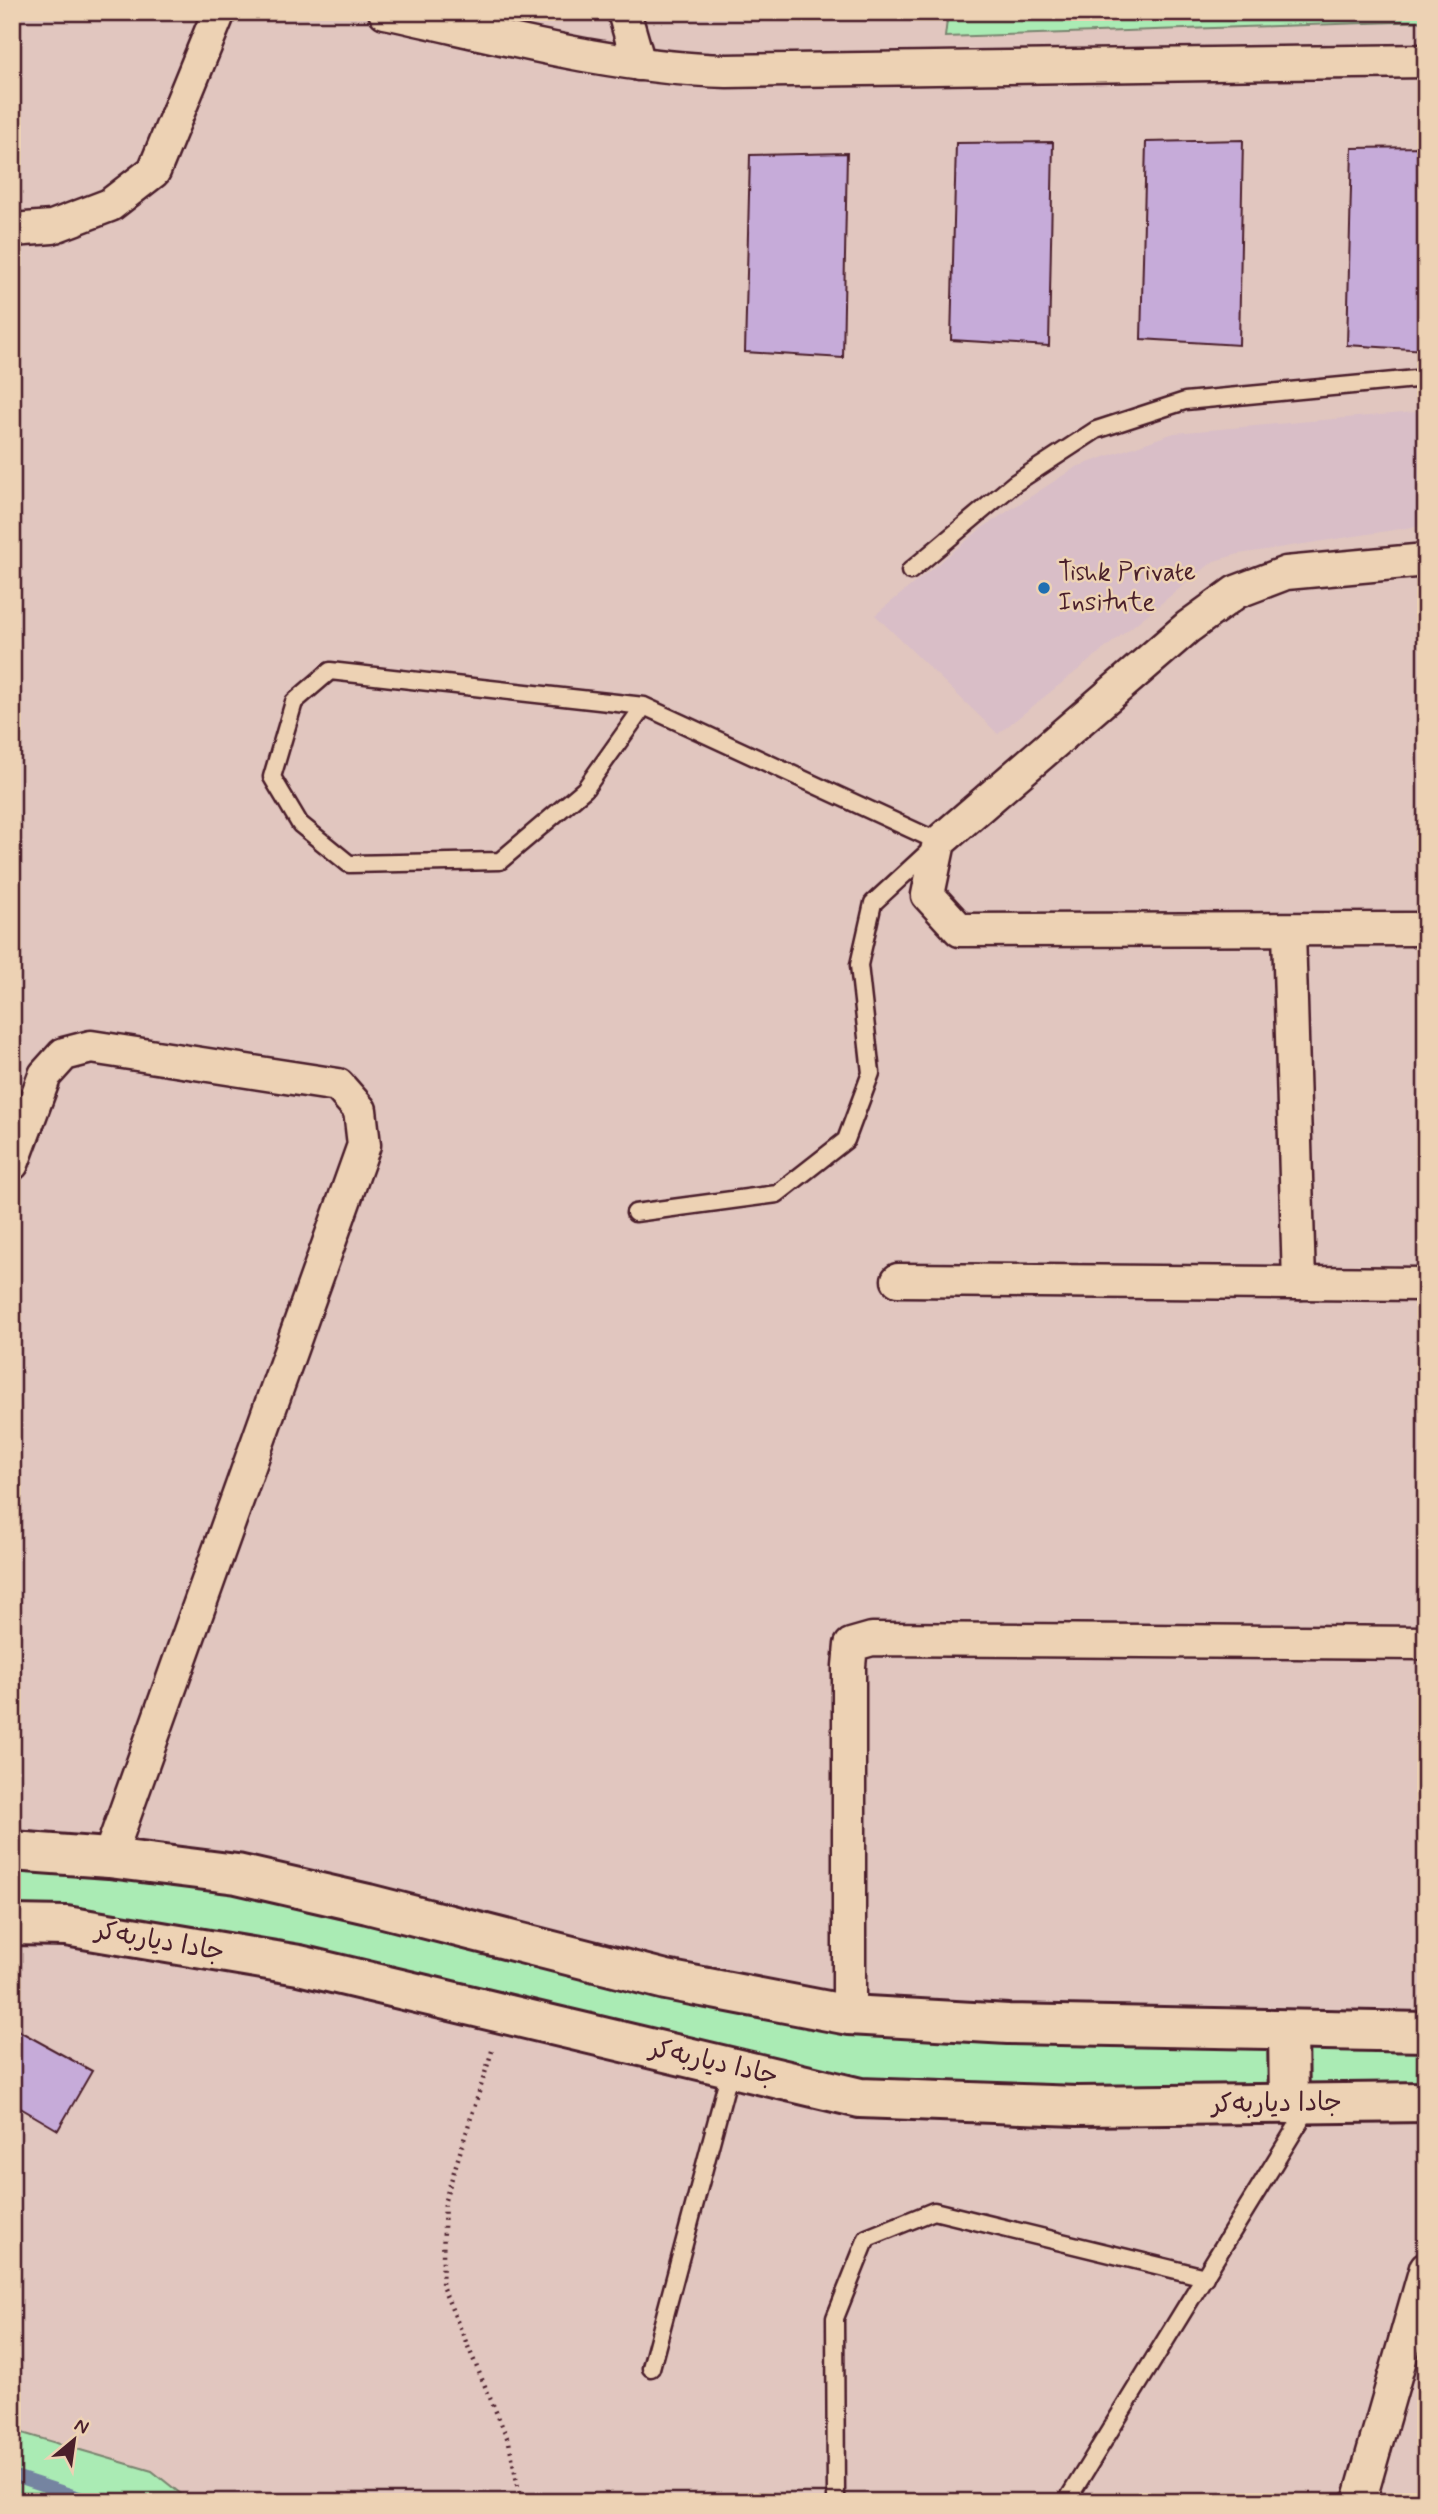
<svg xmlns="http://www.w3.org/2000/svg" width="1438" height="2514" font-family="Mynerve,'Playpen Sans Arabic',sans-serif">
<rect width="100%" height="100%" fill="#e1c6bf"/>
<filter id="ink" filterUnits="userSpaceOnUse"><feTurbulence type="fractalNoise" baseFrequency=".0143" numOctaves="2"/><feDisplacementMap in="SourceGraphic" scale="14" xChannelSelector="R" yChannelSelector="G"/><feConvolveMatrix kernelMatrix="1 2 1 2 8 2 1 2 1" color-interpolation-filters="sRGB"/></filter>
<g filter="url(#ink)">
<polygon fill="#d9bec7" points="1426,411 1426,525 1239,554 1214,561 998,734 875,615 982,528 1076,467 1174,433"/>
<g fill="#aaebb4" stroke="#7a8570" stroke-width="2">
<polygon points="948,12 1426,12 1426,21 945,37"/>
<polygon points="12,1851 109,1858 849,2015 1426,2032 1426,2102 860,2098 12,1925"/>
<polygon points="12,2430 152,2471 191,2502 12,2502"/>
</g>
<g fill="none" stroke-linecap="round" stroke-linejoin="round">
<polyline stroke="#7484a1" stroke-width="12" points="12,2475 94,2502"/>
</g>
<g fill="#c6abd9" stroke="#4a1f2b" stroke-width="2">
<polygon points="1243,140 1239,345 1141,339 1146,142"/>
<polygon points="1053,142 1049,346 951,340 956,143"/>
<polygon points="1426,147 1426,350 1347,345 1352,148"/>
<polygon points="847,153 843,358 745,352 750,155"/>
<polygon points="12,2027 92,2071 58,2130 12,2103"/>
</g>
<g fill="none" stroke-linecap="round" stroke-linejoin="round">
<defs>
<g id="service">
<polyline points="910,571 1015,483 1096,430 1185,401 1426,378"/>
<polyline points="635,1213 777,1194 846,1140 871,1073 859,965 873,903 939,842 644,706 330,671 294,702 272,777 300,824 349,864 500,861 585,789 644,706"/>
<polyline points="651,2368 731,2067"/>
<polyline points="839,2502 836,2498 835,2318 867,2238 934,2211 1205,2277"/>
<polyline points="1066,2502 1310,2105"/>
</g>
<g id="minor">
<path d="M385 12C498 36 612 68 727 71L1426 61"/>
<polyline points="624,12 639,64"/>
<polyline points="12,230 52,227 110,205 154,171 219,12"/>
<polyline points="1426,560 1286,573 1236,592 1188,627 939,842 928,895 960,930 1426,929"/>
<polyline points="1289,931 1299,1283"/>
<polyline points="12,1164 45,1075 64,1054 91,1047 338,1085 360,1110 364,1145 109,1858"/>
<polyline points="898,1280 1426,1284"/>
<polyline points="849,2015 849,1666 851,1645 872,1639 1426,1643"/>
<polyline points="1359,2502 1426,2268"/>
</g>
<g id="secondary">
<polyline points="12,1851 109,1858 237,1874 368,1904 666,1980 849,2015 1008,2024 1426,2032"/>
<polyline points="12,1925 66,1926 299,1965 860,2098 1077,2106 1426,2102"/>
<polyline points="1288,2030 1289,2104"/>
</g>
</defs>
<use href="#service" stroke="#4a1f2b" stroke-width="21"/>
<use href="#minor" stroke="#4a1f2b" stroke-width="37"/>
<use href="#secondary" stroke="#4a1f2b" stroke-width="44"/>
<polyline stroke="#4a1f2b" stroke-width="4.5" stroke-dasharray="2 5" stroke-linecap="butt" points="492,2051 445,2200 442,2286 509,2442 521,2502"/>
<use href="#service" stroke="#edd2b4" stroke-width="16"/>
<use href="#minor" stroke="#edd2b4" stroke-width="32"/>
<use href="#secondary" stroke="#edd2b4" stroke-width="38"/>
</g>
</g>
<circle fill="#1f6fb2" stroke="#edd2b4" stroke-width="2.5" cx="1044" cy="588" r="7"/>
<g text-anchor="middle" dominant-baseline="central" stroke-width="5" stroke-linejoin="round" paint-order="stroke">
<g font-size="26" fill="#4a1f2b" stroke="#edd2b4" text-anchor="start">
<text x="1058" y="573">Tishk Private<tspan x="1058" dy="30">Insitute</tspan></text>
</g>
<g font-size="26" fill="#4a1f2b" stroke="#edd2b4">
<text transform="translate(160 1942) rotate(10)">جادا دیاربه‌كر</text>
<text transform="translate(714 2063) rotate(13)">جادا دیاربه‌كر</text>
<text transform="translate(1277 2104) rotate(-1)">جادا دیاربه‌كر</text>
</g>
</g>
<rect width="1438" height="2514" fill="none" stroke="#edd2b4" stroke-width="42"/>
<rect x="21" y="21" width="1396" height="2472" fill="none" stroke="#4a1f2b" stroke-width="2.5" filter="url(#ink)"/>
<g transform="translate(74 2440) rotate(29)" stroke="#edd2b4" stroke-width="5" paint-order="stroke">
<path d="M0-5L12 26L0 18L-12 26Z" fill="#4a1f2b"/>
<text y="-10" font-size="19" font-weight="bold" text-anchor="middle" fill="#4a1f2b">N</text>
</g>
</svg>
